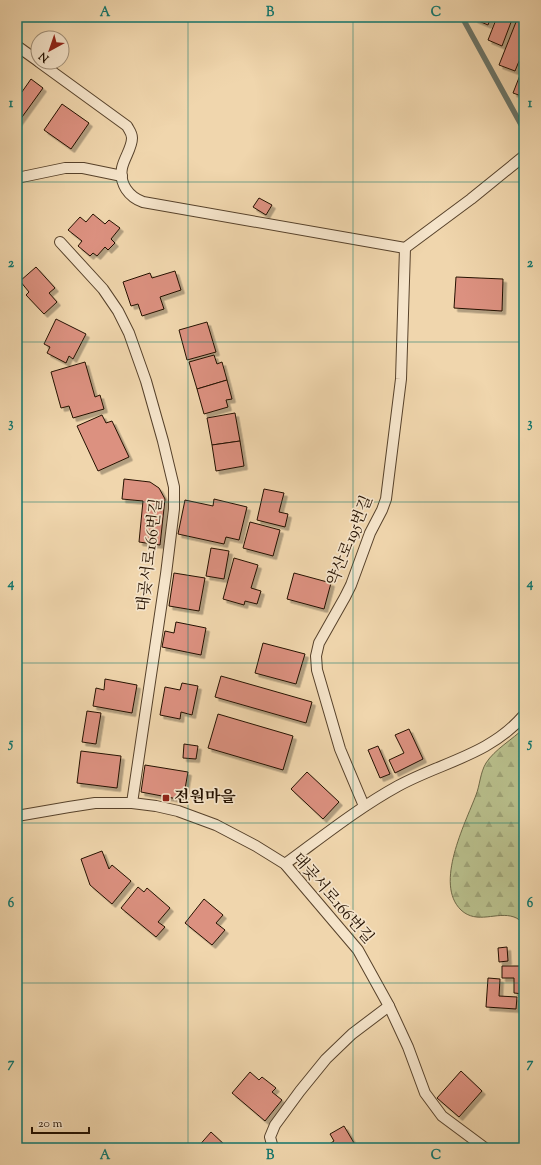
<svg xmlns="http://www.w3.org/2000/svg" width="541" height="1165" font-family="'Sorts Mill Goudy','Noto Serif KR',serif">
<defs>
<pattern id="forest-firs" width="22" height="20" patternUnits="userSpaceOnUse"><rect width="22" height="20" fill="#b8be8b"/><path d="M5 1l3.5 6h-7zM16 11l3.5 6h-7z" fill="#9ea276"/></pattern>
<filter id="shadow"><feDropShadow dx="3.5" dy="3.5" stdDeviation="0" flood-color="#0004"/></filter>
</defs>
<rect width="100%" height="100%" fill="#f0d6ad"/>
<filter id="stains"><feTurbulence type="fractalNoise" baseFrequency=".005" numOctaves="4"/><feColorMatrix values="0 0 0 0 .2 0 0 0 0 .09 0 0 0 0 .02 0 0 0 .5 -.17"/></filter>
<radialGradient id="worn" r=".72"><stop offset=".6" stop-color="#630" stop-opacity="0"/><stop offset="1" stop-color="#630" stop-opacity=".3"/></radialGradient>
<path fill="url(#forest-firs)" stroke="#6e6846" d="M524 728V924C521 922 518 918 514 917 497 911 477 925 461 910 434 884 465 824 476 795 480 785 480 773 486 763 495 749 512 740 524 728Z"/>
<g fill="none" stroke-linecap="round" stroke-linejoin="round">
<polyline stroke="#6b7569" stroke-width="5.5" points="462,17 524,130"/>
</g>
<g fill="#dc9180" stroke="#241100" filter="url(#shadow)">
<polygon points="474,17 491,17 488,25 474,19"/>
<polygon points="497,17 513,17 502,46 488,40"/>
<polygon points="518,17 524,17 524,49 515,71 499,65"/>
<polygon points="524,65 524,97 513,93"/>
<polygon points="31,79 43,88 17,124 17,99"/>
<polygon points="62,104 89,123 71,149 44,130"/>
<polygon points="259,198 272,205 266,215 253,207"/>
<polygon points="93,214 105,224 109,220 120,228 111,239 115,243 108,250 105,247 97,256 93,253 90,256 78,246 82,241 68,230 80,217 86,222"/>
<polygon points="36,267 55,288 49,293 57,302 44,314 26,295 29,292 20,281"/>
<polygon points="175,271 181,290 160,297 164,309 142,316 138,304 131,306 123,282 150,273 152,278"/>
<polygon points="456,277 503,279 502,311 454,308"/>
<polygon points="56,319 86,334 73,359 69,356 66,363 47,353 50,347 44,344"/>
<polygon points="207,322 216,352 187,360 179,330"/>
<polygon points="214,355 217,364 222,362 227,380 197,389 189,362"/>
<polygon points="85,362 95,397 100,395 104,409 73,418 69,406 61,408 51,372"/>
<polygon points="227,380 232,399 226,400 228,407 204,414 197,389"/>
<polygon points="235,413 240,441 212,445 207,418"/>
<polygon points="102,415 106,423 112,421 129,457 98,471 77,426"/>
<polygon points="240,441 244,466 216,471 212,445"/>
<polygon points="124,479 150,482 159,488 165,499 160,545 139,542 143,501 122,499"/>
<polygon points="264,489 284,493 279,512 288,514 285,527 257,520"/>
<polygon points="214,499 247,507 239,540 226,537 224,544 178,534 185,500 213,506"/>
<polygon points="250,522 280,530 273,556 243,548"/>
<polygon points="211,548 229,551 224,579 206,576"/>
<polygon points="234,558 258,565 251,588 261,591 257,604 245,601 244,605 223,599"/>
<polygon points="174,573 205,578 199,611 169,606"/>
<polygon points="294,573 331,583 324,609 287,599"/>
<polygon points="176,622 206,628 201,655 162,647 165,631 174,633"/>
<polygon points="263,643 305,654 296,684 255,673"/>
<polygon points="221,676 312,702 306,723 215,697"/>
<polygon points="105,679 137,685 132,713 93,706 96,688 104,690"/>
<polygon points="182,683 198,686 192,715 181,712 180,719 160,715 165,687 180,690"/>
<polygon points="87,711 101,713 96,744 82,742"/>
<polygon points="218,714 293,736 283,770 208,748"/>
<polygon points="409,729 423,759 395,773 389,760 404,753 395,735"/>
<polygon points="184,744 198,746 196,759 183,758"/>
<polygon points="378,746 390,774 380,778 368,750"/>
<polygon points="81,751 121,756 117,788 77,783"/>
<polygon points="145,765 188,772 183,800 141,792"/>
<polygon points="307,772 339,802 323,819 291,789"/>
<polygon points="102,851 109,869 112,865 131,881 112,904 90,885 81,859"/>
<polygon points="138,887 144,892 147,888 170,908 158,922 165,927 156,937 121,908"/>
<polygon points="204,899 223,915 216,923 225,930 212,945 185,923"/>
<polygon points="507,947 508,961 499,962 498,948"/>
<polygon points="502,966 524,966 524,994 514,993 514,978 502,978"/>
<polygon points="488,978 500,979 499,996 517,997 516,1009 486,1007"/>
<polygon points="461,1071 482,1091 459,1117 437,1098"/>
<polygon points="250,1072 259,1080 262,1077 276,1088 272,1092 282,1100 265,1121 232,1093"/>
<polygon points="344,1126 357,1148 323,1148 334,1141 330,1134"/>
<polygon points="211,1132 228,1148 197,1148"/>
</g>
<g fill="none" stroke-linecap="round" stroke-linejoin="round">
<defs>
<g id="lane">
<polyline points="17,46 38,61"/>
<path d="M39 62 127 126C129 130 132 133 132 138 132 148 124 158 122 168 119 184 129 197 143 202L405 248 471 199 524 156"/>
<polyline points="17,178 65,168 83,168 122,176"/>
<polyline points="60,242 103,289 118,311 129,333 146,381 163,441 174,487 174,509 166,574 132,803"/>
<polyline points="364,806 340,749 317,670 316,656 319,643 345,597 351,585 370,533 382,510 386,499 401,379 405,248"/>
<polyline points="17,816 69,807 95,803 132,803 156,806 178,811 216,825 256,846 285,864 358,950 389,1006 408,1047 425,1093 442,1116 485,1148"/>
<path d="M285 864C322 837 358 808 398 786 442 762 490 755 524 715"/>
<polyline points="273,1148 270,1137 275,1125 300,1091 326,1059 352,1034 389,1006"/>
</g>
</defs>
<use href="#lane" stroke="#57422b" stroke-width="12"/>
<use href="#lane" stroke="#f5e4ca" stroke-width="10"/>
</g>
<path fill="none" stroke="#0f766e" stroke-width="1" stroke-opacity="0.55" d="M188 17V1148M353 17V1148M17 182H524M17 342H524M17 502H524M17 663H524M17 823H524M17 983H524"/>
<rect fill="#8f2418" stroke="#f5e4ca" stroke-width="1.5" x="162" y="794" width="8" height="8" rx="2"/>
<g text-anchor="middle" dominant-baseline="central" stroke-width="3.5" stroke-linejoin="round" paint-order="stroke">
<g font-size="16" fill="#241100" stroke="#f5e4ca">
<text transform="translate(351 541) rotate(-68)">약산로195번길</text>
<text transform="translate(151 555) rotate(-83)">대곶서로166번길</text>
<text transform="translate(332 899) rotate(49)">대곶서로166번길</text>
</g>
<g font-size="16" font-weight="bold" fill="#241100" stroke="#f5e4ca" text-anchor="start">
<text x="174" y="798">전원마을</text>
</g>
</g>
<rect width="541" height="1165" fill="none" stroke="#f0d6ad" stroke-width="44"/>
<g transform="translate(50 50) rotate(220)"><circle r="19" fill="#f5e4ca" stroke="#a19079"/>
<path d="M0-3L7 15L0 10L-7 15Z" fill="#8f2418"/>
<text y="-6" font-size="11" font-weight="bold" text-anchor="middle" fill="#241100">N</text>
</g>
<path d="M32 1127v6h57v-6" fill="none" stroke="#241100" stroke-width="2"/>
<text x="38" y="1127" font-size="12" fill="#241100" stroke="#f5e4ca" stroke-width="3" paint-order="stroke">20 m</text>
<rect x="22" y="22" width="497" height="1121" fill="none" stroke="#0f766e" stroke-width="1.5"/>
<g font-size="13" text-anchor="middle" font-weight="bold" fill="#0f766e">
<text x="105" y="16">A</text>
<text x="270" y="16">B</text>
<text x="436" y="16">C</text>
<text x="11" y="107">1</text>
<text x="530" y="107">1</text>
<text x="11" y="267">2</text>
<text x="530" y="267">2</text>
<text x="11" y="427">3</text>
<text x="530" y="427">3</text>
<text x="11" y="587">4</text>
<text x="530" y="587">4</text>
<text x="11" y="747">5</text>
<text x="530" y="747">5</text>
<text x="11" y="907">6</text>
<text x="530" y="907">6</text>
<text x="11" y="1067">7</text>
<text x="530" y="1067">7</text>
<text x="105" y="1159">A</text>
<text x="270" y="1159">B</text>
<text x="436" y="1159">C</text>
</g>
<rect width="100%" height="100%" filter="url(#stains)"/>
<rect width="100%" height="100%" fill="url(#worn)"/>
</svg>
